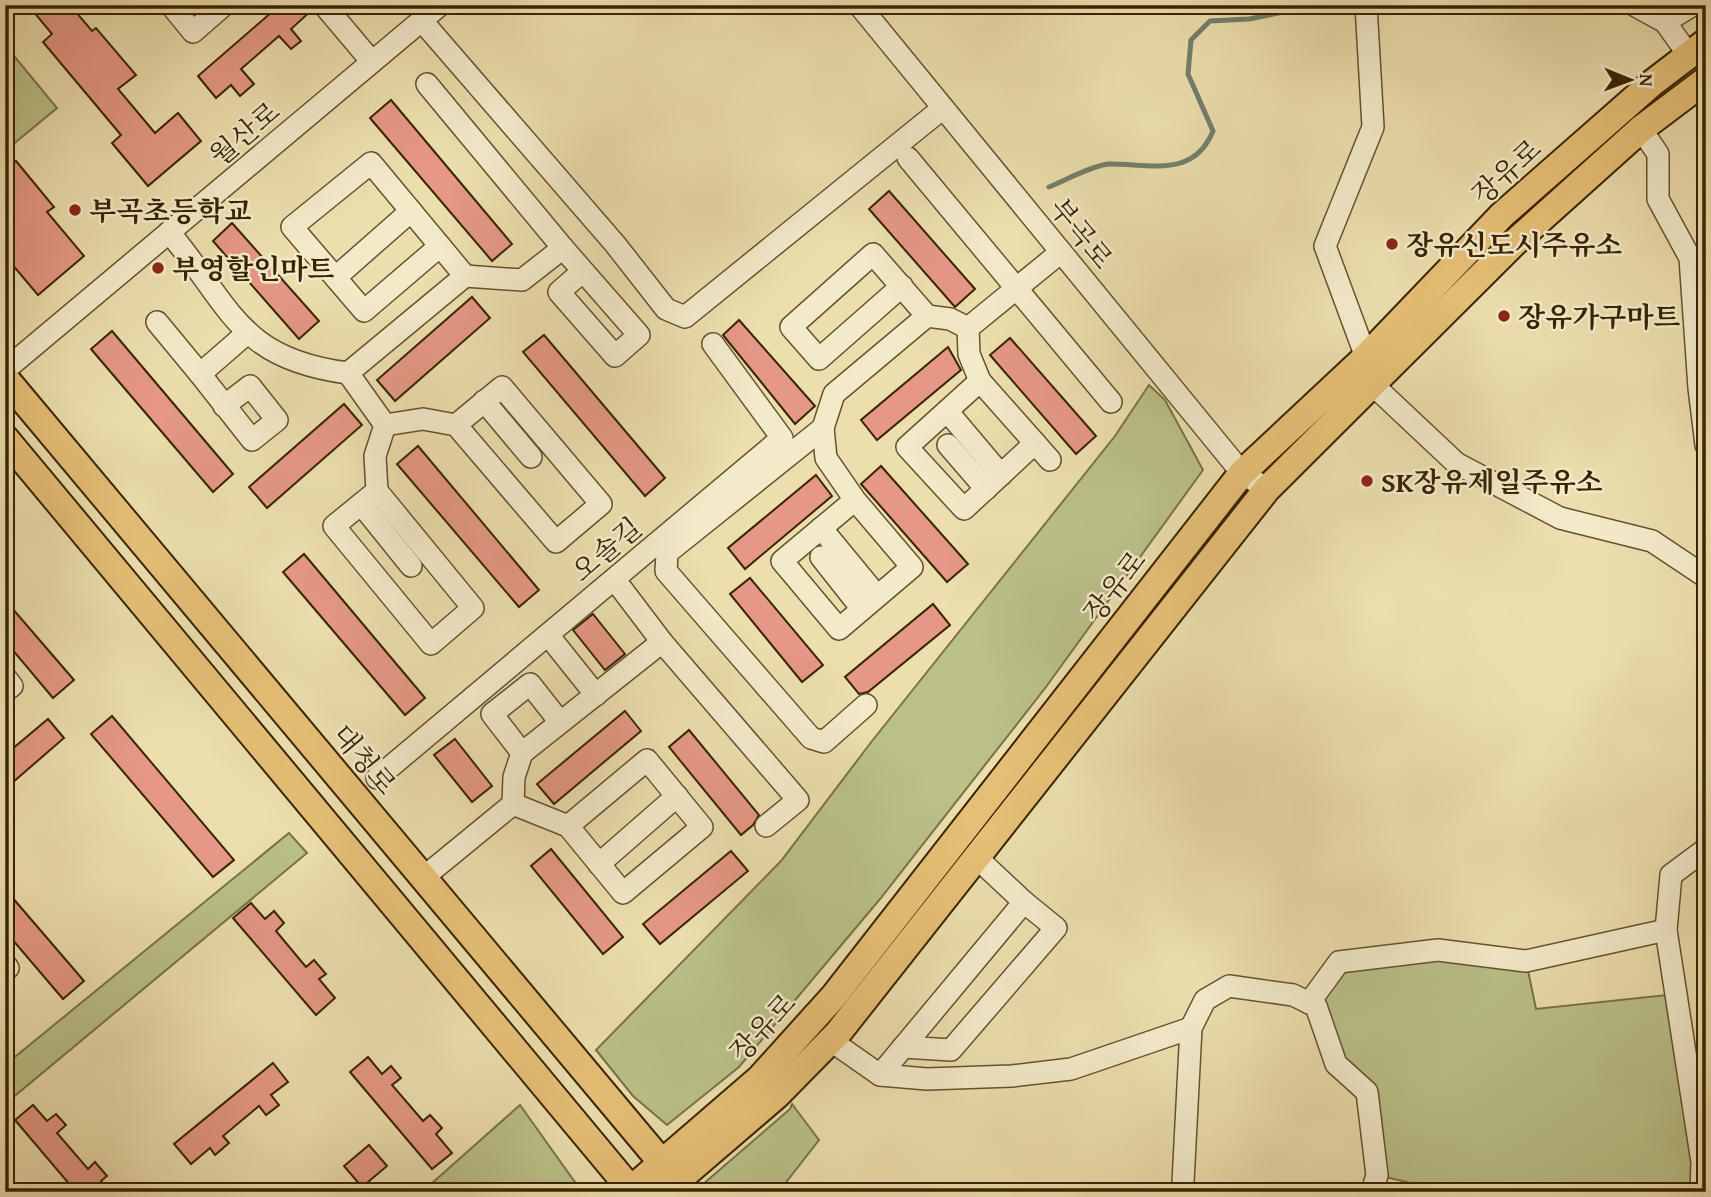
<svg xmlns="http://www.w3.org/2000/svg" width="1711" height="1197" font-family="'Gentium Book Plus','Noto Serif KR',serif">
<rect width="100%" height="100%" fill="#ecdead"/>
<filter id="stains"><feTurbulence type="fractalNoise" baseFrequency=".00286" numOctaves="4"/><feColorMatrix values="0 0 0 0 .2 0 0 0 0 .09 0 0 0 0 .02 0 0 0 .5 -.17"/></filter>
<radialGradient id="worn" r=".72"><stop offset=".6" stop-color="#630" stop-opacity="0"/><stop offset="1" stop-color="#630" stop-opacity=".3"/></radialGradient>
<g fill="#bac088" stroke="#797246" stroke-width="2">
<polygon points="5,45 57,108 5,151"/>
<polygon points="1149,385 1165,400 1203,470 1046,687 880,899 739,1067 667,1125 633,1096 596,1050 781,861 872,741 1115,436"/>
<polygon points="289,833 307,853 5,1104 5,1065"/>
<polygon points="1438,950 1526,961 1536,1009 1676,994 1701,1192 1448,1192 1377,1175 1367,1092 1336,1064 1316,1006 1339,962"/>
<polygon points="792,1104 819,1140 784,1185 790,1192 694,1192 790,1109"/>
<polygon points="520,1105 582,1192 422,1192"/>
</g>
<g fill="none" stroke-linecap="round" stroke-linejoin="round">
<path stroke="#737f6c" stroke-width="5" d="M1049 187C1064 181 1095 164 1110 164 1151 164 1194 178 1213 131L1188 74 1191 40 1210 21 1249 19 1319 5"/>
</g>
<g fill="#e59885" stroke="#382404" stroke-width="2">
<polygon points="28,5 70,5 92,31 96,28 136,75 118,89 155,133 178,113 201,141 148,186 112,143 121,135 43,42 52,34"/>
<polygon points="280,5 311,5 312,10 291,29 301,41 291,49 279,36 241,69 254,84 240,96 231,85 216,98 198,76"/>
<polygon points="391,100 512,244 492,261 370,118"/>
<polygon points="16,161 54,207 47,212 84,256 38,295 5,256 5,170"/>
<polygon points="889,191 975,289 955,307 869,209"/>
<polygon points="232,223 319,321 299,339 213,241"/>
<polygon points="472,297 490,318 395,401 377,380"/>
<polygon points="739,320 815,406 795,424 723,335"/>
<polygon points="112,331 233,474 213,492 91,349"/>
<polygon points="544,335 665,478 645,496 523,352"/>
<polygon points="1010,338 1096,436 1076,454 990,355"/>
<polygon points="948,347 961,370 877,440 861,420"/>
<polygon points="344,404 362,425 267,508 249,487"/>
<polygon points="418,446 539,590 519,607 397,464"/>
<polygon points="881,466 968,564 947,582 861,484"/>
<polygon points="816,475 832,496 745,569 728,548"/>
<polygon points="304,554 425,698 405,715 283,572"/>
<polygon points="750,578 823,665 802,682 730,594"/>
<polygon points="5,600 74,680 53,698 5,641"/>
<polygon points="933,604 950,625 868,692 859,694 845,677"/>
<polygon points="593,614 625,654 605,670 573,630"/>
<polygon points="625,711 641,731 554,804 537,784"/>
<polygon points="112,716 234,860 213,877 91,734"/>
<polygon points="48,719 64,738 5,789 5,755"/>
<polygon points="689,730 759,815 753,825 741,835 669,747"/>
<polygon points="455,739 492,786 472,802 434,755"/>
<polygon points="551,849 623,937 603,954 531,866"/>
<polygon points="731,851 748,871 660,944 643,924"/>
<polygon points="5,889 84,981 63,999 5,931"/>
<polygon points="251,903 265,919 274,911 284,923 276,931 306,967 314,960 326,974 319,979 335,998 316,1015 233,918"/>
<polygon points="368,1057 382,1074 391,1066 401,1078 392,1085 423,1121 430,1115 442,1128 436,1134 452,1153 432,1169 350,1072"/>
<polygon points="273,1063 288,1082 271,1095 279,1105 266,1115 259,1106 223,1136 229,1143 215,1155 210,1148 191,1164 174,1144"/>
<polygon points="33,1105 47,1121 56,1114 66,1125 57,1133 88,1169 95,1162 107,1176 101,1181 110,1192 76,1192 15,1120"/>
<polygon points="369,1145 387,1166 362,1187 344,1166"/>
</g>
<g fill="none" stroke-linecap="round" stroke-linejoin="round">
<defs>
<g id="minor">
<polyline points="171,5 193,32 224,5"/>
<polyline points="324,5 372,62"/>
<polyline points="859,5 1242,473 1267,489"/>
<polyline points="1366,5 1373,127 1325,246 1366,357 1372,384 1456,463 1560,518 1652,541 1706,577"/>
<polyline points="1634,5 1665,22 1688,54"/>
<polyline points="422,21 615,244 666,309 685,317 943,108"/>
<polyline points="1665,22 1693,5"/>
<polyline points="427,84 563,248 522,280 465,276"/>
<polyline points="1641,129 1658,154 1658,199 1690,258 1699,388 1706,445"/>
<polyline points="908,158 1111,402"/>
<polygon points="371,163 440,246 364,311 292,227"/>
<path d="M169 232C232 308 239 359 348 373L465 276 440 246"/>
<polyline points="563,248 639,335 615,356 559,292 583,271"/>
<polyline points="336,277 411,211"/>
<polyline points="902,286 819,359 791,327 873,254 927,316"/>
<polyline points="157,322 200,374 246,334"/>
<polyline points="968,328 969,354 980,381 1050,460"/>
<polyline points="5,370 440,5"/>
<polyline points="348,373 385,425 375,456 377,491 334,526 431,644 473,608 377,491"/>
<polyline points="200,374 252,440 277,420 250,386 224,406"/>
<polyline points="980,381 907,447 964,509 1035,443"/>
<polyline points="484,401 531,457"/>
<polyline points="947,411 1001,475"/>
<polyline points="385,425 423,419 456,425 556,542 601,504 502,387 456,425"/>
<polyline points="823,428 826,458 855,500 782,561 839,629 912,567 855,500"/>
<polyline points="948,445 986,489"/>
<polyline points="361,504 411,566"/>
<polyline points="821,528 877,596"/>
<polyline points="821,557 862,609"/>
<polyline points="618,584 662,642"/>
<polyline points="552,640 596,695"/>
<polyline points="5,677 12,686 5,691"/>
<polyline points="866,705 824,742 811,738 666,571 667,553 823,428 834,394 927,316 950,319 968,328 1061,252"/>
<polyline points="522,753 492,714 530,684 560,722"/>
<polyline points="377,778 782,438 713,344"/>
<polyline points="513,804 514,777 522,753 662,642 798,800 766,826"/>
<polyline points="599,864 677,796"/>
<polyline points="424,877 513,804 568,826 623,893 702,827 647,760 568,826"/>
<polyline points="1666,930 1702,1162 1701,1192"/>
<polyline points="5,964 8,968 5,970"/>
<polyline points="1309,1003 1339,962 1438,950 1526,961 1666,930 1671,875 1706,849"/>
<polyline points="830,1040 880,1075 927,1079 1012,1076 1071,1069 1191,1028"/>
<polyline points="903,1047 951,1050 1056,928 1024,902"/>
<polyline points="880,1075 1024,902 976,857"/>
<polyline points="1183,1182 1191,1028 1205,1000 1229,986 1293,995 1316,1006 1336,1064 1367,1092 1377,1175 1372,1192"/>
</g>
<g id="major">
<polyline points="5,378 673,1176"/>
<polyline points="5,438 633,1192"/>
<polyline points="628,1192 760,1078 834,996 1242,473 1366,357 1502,215 1651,84 1706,42"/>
<polyline points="664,1192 777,1095 838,1033 1267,489 1514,243 1641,129 1706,80"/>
</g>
</defs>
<use href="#minor" stroke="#65522e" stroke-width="24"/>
<use href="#major" stroke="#382404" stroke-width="30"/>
<use href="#minor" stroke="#f3eaca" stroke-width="21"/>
<use href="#major" stroke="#e6bf76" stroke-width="26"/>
</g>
<g fill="#8f2418" stroke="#f3eaca" stroke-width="2.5">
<circle cx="75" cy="210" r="7"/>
<circle cx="1392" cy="244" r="7"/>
<circle cx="158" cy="268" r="7"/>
<circle cx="1504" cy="316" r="7"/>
<circle cx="1367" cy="481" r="7"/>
</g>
<g text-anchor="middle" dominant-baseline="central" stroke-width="5" stroke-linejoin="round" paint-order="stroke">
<g font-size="28" fill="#382404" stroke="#f3eaca">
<text transform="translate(244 133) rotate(-40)">월산로</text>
<text transform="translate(1506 171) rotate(-42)">장유로</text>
<text transform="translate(1082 233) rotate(51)">부곡로</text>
<text transform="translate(606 549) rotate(-40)">오솔길</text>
<text transform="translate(1114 586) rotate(-52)">장유로</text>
<text transform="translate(365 759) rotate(50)">대청로</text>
<text transform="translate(762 1027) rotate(-47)">장유로</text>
</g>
<g font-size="28" font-weight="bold" fill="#382404" stroke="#f3eaca" text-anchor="start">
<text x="89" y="210">부곡초등학교</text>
<text x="1406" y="244">장유신도시주유소</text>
<text x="172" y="268">부영할인마트</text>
<text x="1518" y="316">장유가구마트</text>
<text x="1381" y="481">SK장유제일주유소</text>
</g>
</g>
<rect width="1711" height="1197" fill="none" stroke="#ecdead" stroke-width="28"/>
<rect x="7" y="7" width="1697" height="1183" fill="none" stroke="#382404" stroke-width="3.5"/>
<rect x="14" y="14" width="1683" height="1169" fill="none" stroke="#382404" stroke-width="2"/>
<g transform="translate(1630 80) rotate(91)" stroke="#f3eaca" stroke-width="5" paint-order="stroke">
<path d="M0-5L12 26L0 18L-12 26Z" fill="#382404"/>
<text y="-10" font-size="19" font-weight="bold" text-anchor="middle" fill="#382404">N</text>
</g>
<rect width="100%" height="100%" filter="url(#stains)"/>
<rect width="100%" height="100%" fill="url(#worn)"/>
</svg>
